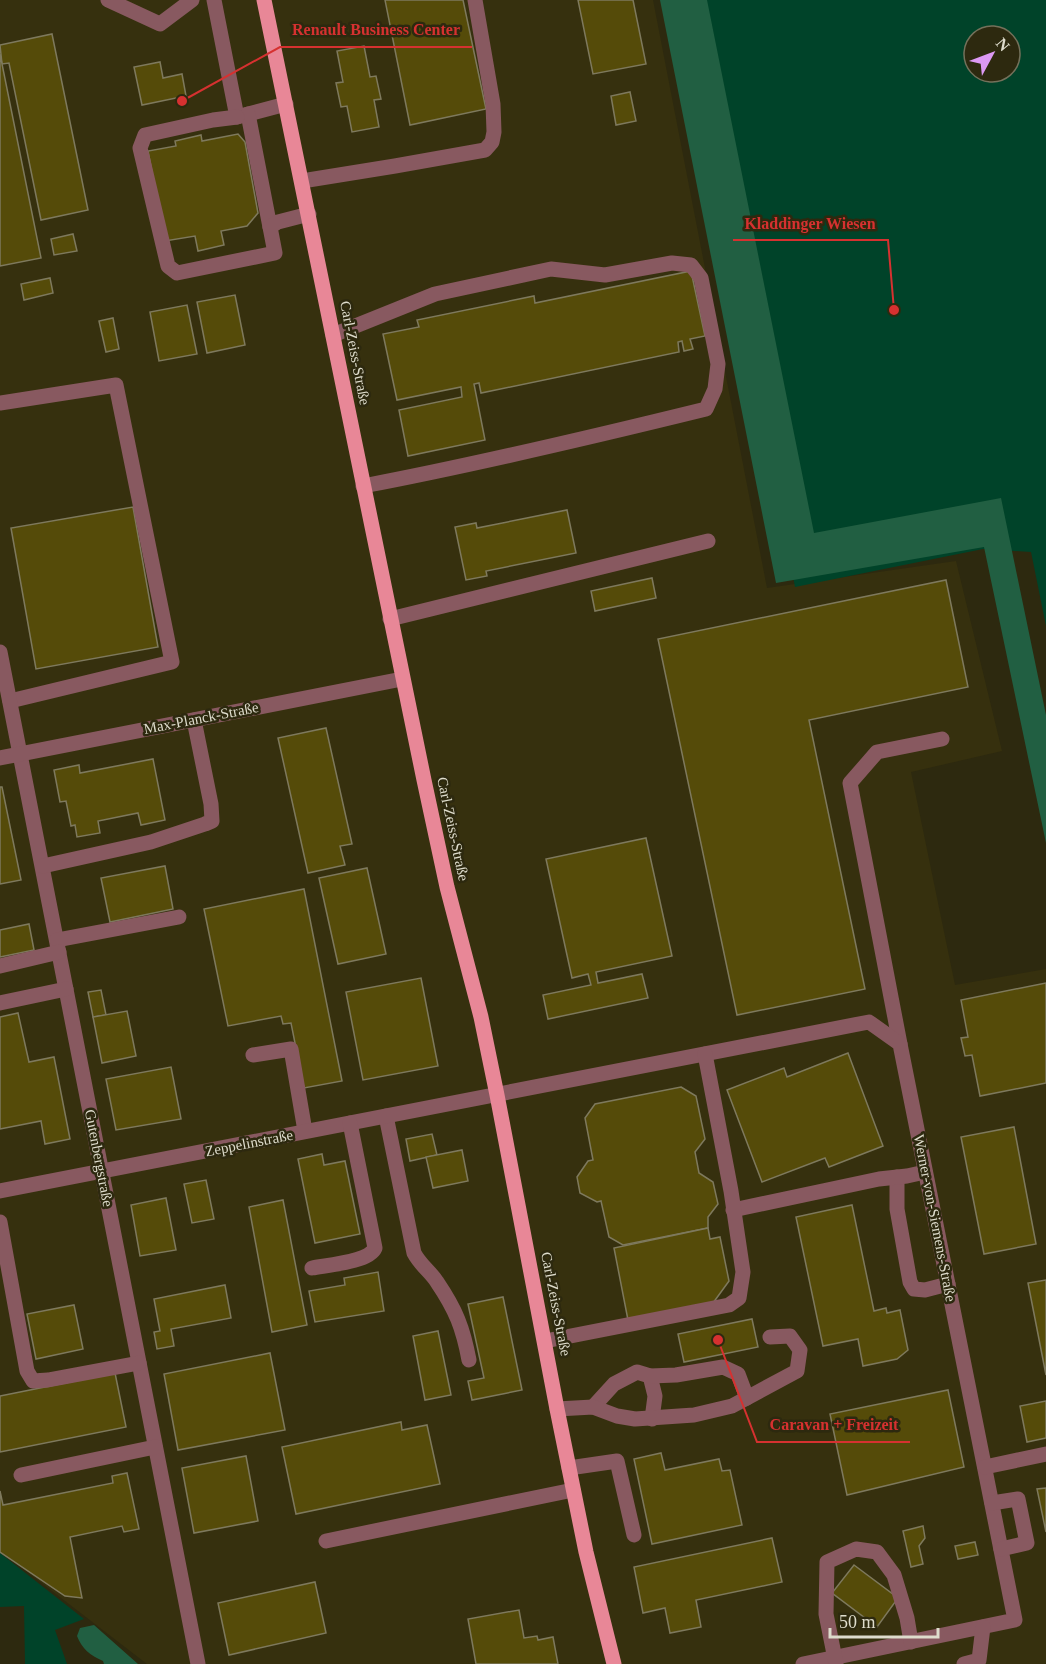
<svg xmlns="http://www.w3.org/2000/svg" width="1046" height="1664" font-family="'Times New Roman',serif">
<rect width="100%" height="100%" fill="#2d290f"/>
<polygon fill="#36300e" points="0,0 653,0 767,588 956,561 1002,751 911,772 955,985 1046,969 1046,1664 147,1664 0,1551"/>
<g fill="#004329" fill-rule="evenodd">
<path d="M680 0H1046V626L1031 552 983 549 795 587ZM974 36H1010V72H974Z"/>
<polygon points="0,1553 84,1619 55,1630 67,1664 25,1664 24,1606 0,1607"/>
</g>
<g fill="#215f42">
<polygon points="660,0 707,0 814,533 1001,498 1046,715 1046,843 984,547 776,583"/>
<path d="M94 1625 138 1664H104L103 1661C90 1655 82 1649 77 1636L80 1628Z"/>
</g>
<g fill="#554b09" stroke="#7e795d" stroke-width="1.5">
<polygon points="385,0 463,0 486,109 410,125"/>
<polygon points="578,0 633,0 646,64 593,74"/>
<polygon points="52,34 88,210 41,220 9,63 2,64 0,45"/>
<polygon points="364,46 370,77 376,76 381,99 374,100 379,127 352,132 347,106 341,107 336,83 343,82 337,51"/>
<polygon points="0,54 41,258 0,266"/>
<polygon points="160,62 163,78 182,74 186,96 142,105 134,67"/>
<polygon points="630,92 636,121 616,125 611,96"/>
<polygon points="238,134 245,142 258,213 247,226 221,231 224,245 198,251 195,236 165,241 148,151 176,146 175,141 201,135 202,141"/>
<polygon points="73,234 77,251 54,255 51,239"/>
<polygon points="691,271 705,336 690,339 693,349 684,351 682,341 678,342 679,352 481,393 479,383 474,384 485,440 408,456 399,410 462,397 461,387 397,400 383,334 419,327 417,320 534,296 535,303"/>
<polygon points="50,278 53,293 24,300 21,284"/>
<polygon points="235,295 245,345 207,353 197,302"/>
<polygon points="187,305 197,354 159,361 150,312"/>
<polygon points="113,318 119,349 106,352 99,321"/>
<polygon points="133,507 158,647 36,669 11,528"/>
<polygon points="567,510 576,553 486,571 487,576 466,580 455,527 476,523 477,528"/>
<polygon points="652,578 656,598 595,611 591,591"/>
<polygon points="946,580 968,687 809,720 865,989 737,1015 658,639"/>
<polygon points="326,728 352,844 340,846 345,865 308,873 278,738"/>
<polygon points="153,759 165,820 141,825 138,813 98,821 100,833 77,837 75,825 71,826 66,801 60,802 54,770 79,765 80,773"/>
<polygon points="0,787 2,787 21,880 0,884"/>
<polygon points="646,838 672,956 596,972 598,983 642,974 648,998 548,1019 543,995 591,985 588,974 572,978 546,859"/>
<polygon points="165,866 173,909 110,922 101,878"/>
<polygon points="367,868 386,954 338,964 319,878"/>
<polygon points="304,889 342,1081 304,1088 291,1023 283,1024 281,1016 228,1026 204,909"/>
<polygon points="29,924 34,950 0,957 0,930"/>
<polygon points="421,978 438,1066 363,1080 346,992"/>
<polygon points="1046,983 1046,1083 980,1096 972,1055 965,1056 961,1038 968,1037 961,1000"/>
<polygon points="101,990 106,1015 93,1017 88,992"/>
<polygon points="127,1011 136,1056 102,1063 93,1017"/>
<polygon points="18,1013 29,1062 54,1057 70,1139 45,1144 41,1121 0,1129 0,1017"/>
<polygon points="848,1053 883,1146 829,1167 825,1158 762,1182 727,1090 784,1068 787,1077"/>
<polygon points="171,1067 181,1119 116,1130 106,1079"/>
<polygon points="681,1087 696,1096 705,1139 695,1152 699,1173 713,1182 718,1204 708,1217 708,1228 623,1245 609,1237 601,1201 597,1202 580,1193 577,1177 588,1161 593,1160 585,1118 595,1104"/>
<polygon points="1014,1127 1036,1244 984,1254 961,1137"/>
<polygon points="432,1134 437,1155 410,1161 406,1139"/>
<polygon points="462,1150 468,1181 433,1188 426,1157"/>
<polygon points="322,1154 324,1165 345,1161 360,1234 315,1243 298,1159"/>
<polygon points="206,1180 214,1219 192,1223 184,1184"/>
<polygon points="166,1198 176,1250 140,1256 131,1205"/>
<polygon points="283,1200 307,1325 272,1332 249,1207"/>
<polygon points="852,1205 874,1311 886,1308 887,1313 900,1310 908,1350 897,1359 863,1366 858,1339 823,1346 796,1217"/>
<polygon points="708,1228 710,1239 720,1237 729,1281 713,1303 628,1320 614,1248"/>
<polygon points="378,1272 384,1311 315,1322 309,1291 345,1285 344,1278"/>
<polygon points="1046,1280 1046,1375 1028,1283"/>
<polygon points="225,1285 231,1318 171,1329 174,1346 157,1349 154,1332 160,1331 154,1299"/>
<polygon points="503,1297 522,1390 472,1400 468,1381 484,1378 468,1304"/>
<polygon points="74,1305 83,1349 36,1359 27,1314"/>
<polygon points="752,1319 758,1347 684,1362 678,1334"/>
<polygon points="438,1331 451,1395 425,1400 413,1336"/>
<polygon points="270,1353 285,1430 178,1450 164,1374"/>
<polygon points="115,1373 126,1427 0,1452 0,1396"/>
<polygon points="948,1390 964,1467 847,1495 830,1414"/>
<polygon points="1046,1401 1046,1438 1027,1442 1020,1406"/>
<polygon points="401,1422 402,1430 427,1425 440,1484 296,1514 282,1447"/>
<polygon points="661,1453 665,1470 719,1459 722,1471 730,1470 742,1525 652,1544 634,1459"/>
<polygon points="246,1456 258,1521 194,1533 182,1468"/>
<polygon points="127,1473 139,1529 124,1532 122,1526 70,1537 82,1598 65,1596 0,1552 0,1491 3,1505 113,1483 112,1476"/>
<polygon points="1046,1488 1046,1532 1037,1489"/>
<polygon points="923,1526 925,1538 919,1546 923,1564 911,1567 903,1531"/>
<polygon points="772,1538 782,1582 696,1600 701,1627 670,1633 665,1608 643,1613 634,1567"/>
<polygon points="975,1542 978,1555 958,1559 955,1546"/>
<polygon points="854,1565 898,1598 877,1627 832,1593"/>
<polygon points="315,1582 326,1633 229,1655 218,1603"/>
<polygon points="519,1610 524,1638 537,1636 538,1640 553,1637 558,1664 476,1664 468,1619"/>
</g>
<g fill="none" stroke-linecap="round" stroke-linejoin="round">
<g stroke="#885960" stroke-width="15">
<polyline points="108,0 160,24 192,0"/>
<polyline points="214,0 237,117 286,104"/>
<polyline points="248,114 270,227"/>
<polyline points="237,117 213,120 145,135 140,148 168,266 177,273 275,253 270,227 278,222 309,214"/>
<polyline points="302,181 395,166 485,150 492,142 494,132 493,104 475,0"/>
<path d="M333 335 435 294 551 269 605 275 672 263 691 265 701 278 718 364 715 389 706 409C592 437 479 464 363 486"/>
<polyline points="0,403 116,385 172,662 10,701"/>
<polyline points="390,619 708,541"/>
<polyline points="0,652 198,1664"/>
<polyline points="0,758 402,679"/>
<polyline points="43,866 151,842 205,824 212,821 211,804 194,720"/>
<polyline points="57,940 179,917"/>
<polyline points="0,966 59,952"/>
<polyline points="0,1003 66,989"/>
<polyline points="900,1044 850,783 877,752 942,739"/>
<polyline points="253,1055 291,1049 305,1131"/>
<path d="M386 1116 414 1253C421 1266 430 1271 437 1282 456 1310 463 1328 469 1360"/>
<polyline points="897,1177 897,1209 910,1282 914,1289 925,1290 948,1284"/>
<polyline points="0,1191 869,1022 900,1044 1015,1620 803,1664"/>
<polyline points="733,1210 879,1179 907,1176 925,1172"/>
<polyline points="0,1222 27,1371 33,1381 48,1380 139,1363"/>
<path d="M312 1268C328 1265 369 1262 375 1248L350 1123"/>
<polyline points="545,1341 729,1305 739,1298 743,1272 731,1191 705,1054"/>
<polyline points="650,1376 655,1396 652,1419"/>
<polyline points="593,1407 614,1384 637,1372 650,1376 676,1375 723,1367 738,1374 747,1398"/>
<polyline points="557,1409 593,1407 617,1416 635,1419 694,1415 732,1406 797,1371 800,1350 790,1336 770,1337"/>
<polyline points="985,1467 1046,1454"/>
<polyline points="569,1468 617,1461 634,1535"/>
<polyline points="21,1475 155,1447"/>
<polyline points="992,1503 1018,1499 1027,1543 1001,1549"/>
<polyline points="326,1541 573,1490"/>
<polyline points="836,1664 826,1614 827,1562 856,1549 877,1552 894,1575 907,1618 911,1642"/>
<polyline points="964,1664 979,1660 983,1627"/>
</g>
<polyline stroke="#e88797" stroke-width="15" points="264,0 424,780 447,887 481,1017 497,1095 557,1409 586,1552 614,1664"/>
</g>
<g text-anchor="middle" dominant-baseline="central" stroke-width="5" stroke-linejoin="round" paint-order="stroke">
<g font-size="15" fill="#dedccc" stroke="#2d290f">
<text transform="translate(355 353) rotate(79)">Carl-Zeiss-Straße</text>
<text transform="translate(201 718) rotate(-11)">Max-Planck-Straße</text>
<text transform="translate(453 829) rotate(78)">Carl-Zeiss-Straße</text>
<text transform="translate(249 1143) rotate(-11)">Zeppelinstraße</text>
<text transform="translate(99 1158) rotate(79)">Gutenbergstraße</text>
<text transform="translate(935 1218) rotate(79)">Werner-von-Siemens-Straße</text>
<text transform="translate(556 1304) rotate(79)">Carl-Zeiss-Straße</text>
</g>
</g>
<path fill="none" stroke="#d63130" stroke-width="2" d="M182 101L280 47H472M894 310L888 240H733M718 1340L757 1442H910"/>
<g fill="#d63130" stroke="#2d290f" stroke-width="2">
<circle cx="182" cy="101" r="6"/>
<circle cx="894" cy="310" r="6"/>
<circle cx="718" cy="1340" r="6"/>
</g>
<g font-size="16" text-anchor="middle" font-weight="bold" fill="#d63130" stroke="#2d290f" stroke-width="5" stroke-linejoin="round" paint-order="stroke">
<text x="376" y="35">Renault Business Center</text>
<text x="810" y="229">Kladdinger Wiesen</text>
<text x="834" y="1430">Caravan + Freizeit</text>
</g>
<g transform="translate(992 54) rotate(49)"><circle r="28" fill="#2d290f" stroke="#74715b" stroke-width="1.5"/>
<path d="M0-4.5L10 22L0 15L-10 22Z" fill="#dc99f4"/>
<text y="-9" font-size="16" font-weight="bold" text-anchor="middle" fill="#dedccc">N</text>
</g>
<path d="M830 1628v9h108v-9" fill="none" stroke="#dedccc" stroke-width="3"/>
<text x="839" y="1628" font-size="18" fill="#dedccc" stroke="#2d290f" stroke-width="4.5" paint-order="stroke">50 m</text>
</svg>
